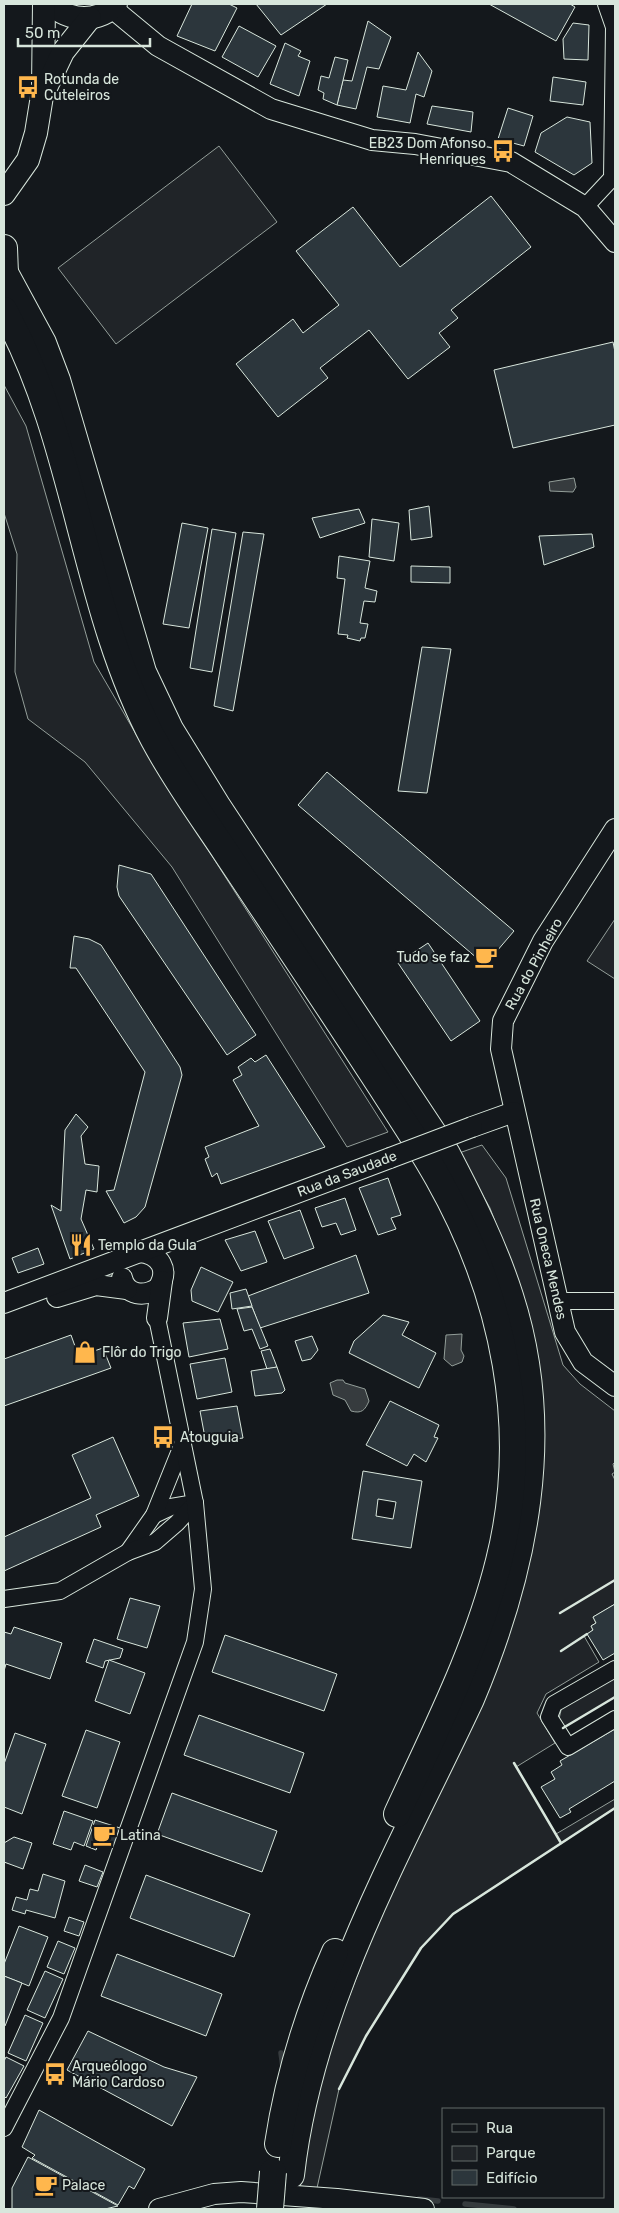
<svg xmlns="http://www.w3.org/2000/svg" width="619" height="2213" font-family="Rubik,sans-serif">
<rect width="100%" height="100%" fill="#14181c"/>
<g fill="#202428" stroke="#939e99">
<polygon points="219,146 277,222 116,344 58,268"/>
<polygon points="4,385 26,426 94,662 154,765 388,1132 347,1147 172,867 85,762 28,719 15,672 17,554 4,513"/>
<polygon points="615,919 615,979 587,961"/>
<polygon points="482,1145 506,1178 563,1365 580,1384 615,1411 615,1462 613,1464 615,1472 612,1474 615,1480 615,1604 593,1617 596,1623 591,1626 593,1630 584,1636 599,1662 546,1694 537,1713 555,1743 516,1767 556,1834 615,1799 615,1808 453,1914 421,1948 366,2036 339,2089 317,2188 300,2186 306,2139 320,2072 381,1914 540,1393 525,1302 490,1208 459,1153"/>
<polygon points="615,1675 615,1697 563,1728 559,1719 562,1706"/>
</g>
<g fill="#363b3e" stroke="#939e99">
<polygon points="574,478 576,487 573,492 550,491 549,482"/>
<polygon points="462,1334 461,1350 464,1356 462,1362 452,1366 444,1359 446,1335"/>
<path d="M337 1380H343L345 1383 365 1389 369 1401C365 1410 362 1414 351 1411L345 1400 333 1395 330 1383Z"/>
</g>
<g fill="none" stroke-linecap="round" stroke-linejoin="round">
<g stroke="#363b3e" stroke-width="5.5">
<polyline points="281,2053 283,2068"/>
<polyline points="419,2199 438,2201"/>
<polyline points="465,2204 514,2209"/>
</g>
</g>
<g fill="#2c363c" stroke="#d8e6dc" fill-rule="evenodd">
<polygon points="192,4 229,4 237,8 215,51 177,36"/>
<polygon points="256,4 327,4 281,35"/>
<polygon points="489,4 570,4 575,7 556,41"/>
<polygon points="368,21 391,37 379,69 367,67 356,109 337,105 343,80 352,81"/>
<polygon points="573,23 589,25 588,60 564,59 563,39"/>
<polygon points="239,26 276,46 258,77 222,57"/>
<polygon points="285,43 301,51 298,56 310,61 299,96 270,84"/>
<polygon points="418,52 432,71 424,97 416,94 410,123 377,117 383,86 406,90"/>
<polygon points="335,57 348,60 337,105 323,99 324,93 318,90 321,76 329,78"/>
<polygon points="553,77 586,82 583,105 550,101"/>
<polygon points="432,106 473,112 471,132 427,124"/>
<polygon points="508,108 533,116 524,146 498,139"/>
<polygon points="567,117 590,122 592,163 574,175 535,152 541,133"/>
<polygon points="491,196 531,247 451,310 458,318 439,333 450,347 408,379 369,330 320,368 328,378 278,417 236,364 293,319 303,333 339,305 296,251 353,207 400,267"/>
<polygon points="613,342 615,352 615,425 513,448 494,370"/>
<polygon points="429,506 432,537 411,540 409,510"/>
<polygon points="359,509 365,523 320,538 312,518"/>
<polygon points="372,519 399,523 394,561 369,557"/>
<polygon points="182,523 208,528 189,628 163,624"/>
<polygon points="212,529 236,533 212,672 190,668"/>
<polygon points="243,532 264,534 233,711 214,706"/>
<polygon points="592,534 594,547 544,565 539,536"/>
<polygon points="339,556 370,561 365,588 377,591 375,602 364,601 360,623 368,624 365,638 361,638 360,641 347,638 348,635 338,634 345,579 337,578"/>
<polygon points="411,566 450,567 450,583 411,582"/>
<polygon points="422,647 451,649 427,793 398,791"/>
<polygon points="327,772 514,931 485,965 298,805"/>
<polygon points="119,865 151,874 256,1035 227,1055 119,896 117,887"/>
<polygon points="74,936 89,939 101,945 180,1067 182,1075 145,1207 136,1217 124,1223 106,1191 114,1190 145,1072 76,968 70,968"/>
<polygon points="428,943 480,1021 451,1041 398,963"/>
<polygon points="266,1055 325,1147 221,1184 217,1173 212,1177 205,1159 209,1157 205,1147 259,1126 233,1080 242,1075 238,1067 251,1058 255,1062"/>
<polygon points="76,1114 88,1127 81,1136 85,1164 99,1166 97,1192 86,1190 81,1219 94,1249 70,1259 51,1205 61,1211 65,1130"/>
<polygon points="388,1178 401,1215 391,1218 396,1229 378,1235 359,1188"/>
<polygon points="345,1198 356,1230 341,1235 336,1223 322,1227 315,1208"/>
<polygon points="300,1210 314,1248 284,1259 268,1221"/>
<polygon points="255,1231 267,1262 241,1271 225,1240"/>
<polygon points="38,1248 44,1264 18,1273 12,1258"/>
<polygon points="356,1255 369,1293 260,1328 248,1296"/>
<polygon points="201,1267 233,1282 218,1312 192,1301 191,1290"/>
<polygon points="246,1289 252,1306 232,1309 230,1293"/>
<polygon points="252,1307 268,1346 260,1349 252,1329 244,1331 237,1309"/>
<polygon points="383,1315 409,1322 402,1335 436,1353 419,1388 349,1353 354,1341"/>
<polygon points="220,1319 228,1349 189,1357 183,1323"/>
<polygon points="71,1335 76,1349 88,1345 91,1352 103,1348 111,1368 4,1406 4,1359"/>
<polygon points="312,1336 318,1350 311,1359 302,1361 295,1341"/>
<polygon points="270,1349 277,1367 267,1369 261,1351"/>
<polygon points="225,1358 232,1392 197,1399 190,1364"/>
<polygon points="277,1367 285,1390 282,1393 255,1396 251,1371"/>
<polygon points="390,1401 439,1425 434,1437 438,1438 426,1462 414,1454 407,1466 366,1445"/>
<polygon points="237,1406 243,1438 206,1443 200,1411"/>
<polygon points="113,1437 139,1496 96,1515 101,1527 4,1571 4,1537 91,1498 72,1455"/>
<path d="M363 1471 422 1481 411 1548 352 1539ZM378 1499 396 1502 393 1519 376 1516Z"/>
<polygon points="130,1598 160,1606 147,1648 117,1639"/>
<polygon points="615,1604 615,1653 603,1660 587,1634 593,1630 591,1626 596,1623 593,1617"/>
<polygon points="14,1627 62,1643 50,1679 6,1664 4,1671 4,1632 11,1634"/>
<polygon points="225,1635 337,1674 324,1711 212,1672"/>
<polygon points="94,1639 123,1649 120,1658 105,1661 103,1668 86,1662"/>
<polygon points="109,1660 145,1673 130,1714 95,1701"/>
<polygon points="199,1715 304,1753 290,1793 184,1755"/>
<polygon points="615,1729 615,1781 569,1809 571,1812 560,1818 541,1787 555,1779 551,1772 562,1765 560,1761"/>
<polygon points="86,1730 120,1742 97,1808 62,1796"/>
<polygon points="15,1733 46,1744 22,1814 4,1807 4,1764"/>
<polygon points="172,1793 277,1831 262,1872 157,1834"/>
<polygon points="64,1811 93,1821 84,1846 74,1842 71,1850 53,1844"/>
<polygon points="95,1820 120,1828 114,1847 99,1842 96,1850 86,1846"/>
<polygon points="14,1837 32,1843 23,1869 4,1862 4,1843"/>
<polygon points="85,1865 103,1872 97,1887 79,1881"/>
<polygon points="43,1874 65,1881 55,1918 26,1910 25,1914 12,1910 16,1897 27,1900 30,1889 38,1891"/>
<polygon points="146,1875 250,1914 234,1957 130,1918"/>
<polygon points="69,1917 84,1922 79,1936 64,1931"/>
<polygon points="19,1926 48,1937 29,1986 4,1976 4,1964"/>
<polygon points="58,1941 75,1948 64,1974 47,1967"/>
<polygon points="117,1954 222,1994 206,2036 101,1996"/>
<polygon points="45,1971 63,1979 45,2018 27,2010"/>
<polygon points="4,1976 22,1983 5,2026 4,2025"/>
<polygon points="25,2015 43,2023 26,2061 8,2053"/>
<polygon points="88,2031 164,2067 197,2077 172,2126 67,2070"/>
<polygon points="6,2057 24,2066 6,2098 4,2096 4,2061"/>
<polygon points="39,2110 145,2169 134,2189 129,2186 118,2205 32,2158 35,2155 22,2147"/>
<polygon points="28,2157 118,2206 105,2209 12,2209 12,2188"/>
</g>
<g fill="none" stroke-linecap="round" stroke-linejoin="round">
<defs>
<g id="minor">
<polyline points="585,207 612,178 614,27 606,4"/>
<polyline points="558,1301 615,1301"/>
<polyline points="154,1515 171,1507 195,1503"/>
<polyline points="128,1552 154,1515 183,1443"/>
<polyline points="4,1599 60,1591 128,1552 155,1542 177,1523 195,1503"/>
<polyline points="615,1669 554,1704 549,1717 568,1747 615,1719"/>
<polyline points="4,2128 61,2018 195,1642 203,1589 195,1503 157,1318"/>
</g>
<g id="tertiary">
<polyline points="112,8 158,46 271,109 372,140 415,144 511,162 585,207 615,242"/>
<polyline points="615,829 543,941 503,1021 501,1049 565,1332 583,1362 615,1386"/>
<polyline points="472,1127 514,1112"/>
<path d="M122 1278C126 1296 145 1297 158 1288 170 1270 160 1254 140 1252"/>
<polyline points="57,1297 96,1285 127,1289"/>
<polyline points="4,1303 390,1158"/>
<polyline points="157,1318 162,1281"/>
<polyline points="159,2209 214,2194 241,2192 337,2199 424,2209"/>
</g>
<g id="secondary">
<path d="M51 4C69 22 99 23 116 4"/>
<polyline points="43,87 44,4"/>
<polyline points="4,194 28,160 36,133 42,96 63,52 90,18"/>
</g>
<g id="trunk">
<polyline points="4,248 5,274"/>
<path d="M4 271 43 343 57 380 143 672 170 729 218 807 447 1154C471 1200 494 1246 510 1296 554 1432 525 1571 471 1699 400 1851 310 2005 291 2175"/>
<path d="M4 310C78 444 82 605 154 740 175 779 201 815 225 851 274 925 324 999 372 1073 394 1107 418 1142 438 1178 504 1295 532 1429 499 1561 477 1650 435 1731 397 1814"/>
<path d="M278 2144C288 2078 308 2013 335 1952"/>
</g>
</defs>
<use href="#minor" stroke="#d8e6dc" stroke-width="18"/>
<use href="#tertiary" stroke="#d8e6dc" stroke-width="22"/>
<use href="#secondary" stroke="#d8e6dc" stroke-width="24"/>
<use href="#trunk" stroke="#d8e6dc" stroke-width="28"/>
<use href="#minor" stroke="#14181c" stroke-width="16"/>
<use href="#tertiary" stroke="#14181c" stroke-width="20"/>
<use href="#secondary" stroke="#14181c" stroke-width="22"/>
<use href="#trunk" stroke="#14181c" stroke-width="26"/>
<defs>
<polyline id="tertiary-bridge" points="390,1158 472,1127"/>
<polyline id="trunk-bridge" points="270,2209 273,2172"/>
</defs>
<use href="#tertiary-bridge" stroke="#d8e6dc" stroke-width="22" stroke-linecap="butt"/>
<use href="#trunk-bridge" stroke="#d8e6dc" stroke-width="28" stroke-linecap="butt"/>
<use href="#tertiary-bridge" stroke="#14181c" stroke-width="20"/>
<use href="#trunk-bridge" stroke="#14181c" stroke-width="26"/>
<g stroke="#d8e6dc" stroke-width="2.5">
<polyline points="560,1613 615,1580"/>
<polyline points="561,1651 587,1634"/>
<polyline points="563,1728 615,1697"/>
<polyline points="514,1763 561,1843"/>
<polyline points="339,2089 366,2036 421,1948 453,1914 615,1808"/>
</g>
</g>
<defs>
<symbol id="bus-bare" viewBox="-9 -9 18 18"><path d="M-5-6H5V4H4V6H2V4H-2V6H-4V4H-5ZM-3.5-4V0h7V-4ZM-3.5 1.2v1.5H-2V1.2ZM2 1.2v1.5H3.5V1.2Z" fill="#ffb74d" stroke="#14181c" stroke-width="2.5" paint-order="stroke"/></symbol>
<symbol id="cafe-bare" viewBox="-9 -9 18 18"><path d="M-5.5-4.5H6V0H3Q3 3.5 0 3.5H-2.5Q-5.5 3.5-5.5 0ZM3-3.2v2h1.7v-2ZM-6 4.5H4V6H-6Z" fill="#ffb74d" stroke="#14181c" stroke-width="2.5" paint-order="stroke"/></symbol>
<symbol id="restaurant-bare" viewBox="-9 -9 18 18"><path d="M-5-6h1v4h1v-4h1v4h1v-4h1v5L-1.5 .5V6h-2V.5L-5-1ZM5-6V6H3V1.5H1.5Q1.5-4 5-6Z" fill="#ffb74d" stroke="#14181c" stroke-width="2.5" paint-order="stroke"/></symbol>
<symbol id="shop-bare" viewBox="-9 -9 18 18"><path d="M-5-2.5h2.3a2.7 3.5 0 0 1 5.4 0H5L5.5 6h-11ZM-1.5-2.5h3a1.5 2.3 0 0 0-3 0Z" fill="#ffb74d" stroke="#14181c" stroke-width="2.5" paint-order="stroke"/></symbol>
</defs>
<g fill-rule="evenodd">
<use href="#bus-bare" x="12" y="71" width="32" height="32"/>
<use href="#bus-bare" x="487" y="135" width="32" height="32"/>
<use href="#cafe-bare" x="470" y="941" width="32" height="32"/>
<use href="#restaurant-bare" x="65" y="1229" width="32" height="32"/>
<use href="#shop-bare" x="69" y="1336" width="32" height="32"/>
<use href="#bus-bare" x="147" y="1421" width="32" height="32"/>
<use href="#cafe-bare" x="88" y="1819" width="32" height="32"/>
<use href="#bus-bare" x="39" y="2058" width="32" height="32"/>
<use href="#cafe-bare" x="30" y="2169" width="32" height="32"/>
</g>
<g text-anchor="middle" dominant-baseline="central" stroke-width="4" stroke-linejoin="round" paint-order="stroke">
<g font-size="14" fill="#d8e6dc" stroke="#14181c" text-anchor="start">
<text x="44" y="79">Rotunda de<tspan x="44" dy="16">Cuteleiros</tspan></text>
<text x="486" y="143" text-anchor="end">EB23 Dom Afonso<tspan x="486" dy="16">Henriques</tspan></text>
<text x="470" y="957" text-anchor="end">Tudo se faz</text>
<text x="98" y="1245">Templo da Gula</text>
<text x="102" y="1352">Flôr do Trigo</text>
<text x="180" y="1437">Atouguia</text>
<text x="120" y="1835">Latina</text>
<text x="72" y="2066">Arqueólogo<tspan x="72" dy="16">Mário Cardoso</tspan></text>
<text x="62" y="2185">Palace</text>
</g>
<g font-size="14" fill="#d8e6dc" stroke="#14181c">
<text transform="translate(534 964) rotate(-61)">Rua do Pinheiro</text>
<text transform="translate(347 1174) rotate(-21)">Rua da Saudade</text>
<text transform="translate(548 1259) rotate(77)">Rua Oneca Mendes</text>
</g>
</g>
<rect width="619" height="2213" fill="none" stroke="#d8e6dc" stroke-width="10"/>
<rect x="442" y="2108" width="162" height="90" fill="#14181c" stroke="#626a69"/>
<rect x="452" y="2124" width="25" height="8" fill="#14181c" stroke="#626a69"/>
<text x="486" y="2133" font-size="15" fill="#d8e6dc">Rua</text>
<rect x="452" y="2146" width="25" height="15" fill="#202428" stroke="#626a69"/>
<text x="486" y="2158" font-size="15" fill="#d8e6dc">Parque</text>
<rect x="452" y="2170" width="25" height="15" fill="#2c363c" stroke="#626a69"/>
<text x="486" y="2183" font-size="15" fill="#d8e6dc">Edifício</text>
<path d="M18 38v8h132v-8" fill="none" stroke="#d8e6dc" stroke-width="2.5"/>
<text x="25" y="38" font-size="15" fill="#d8e6dc" stroke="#14181c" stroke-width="4" paint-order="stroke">50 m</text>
</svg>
